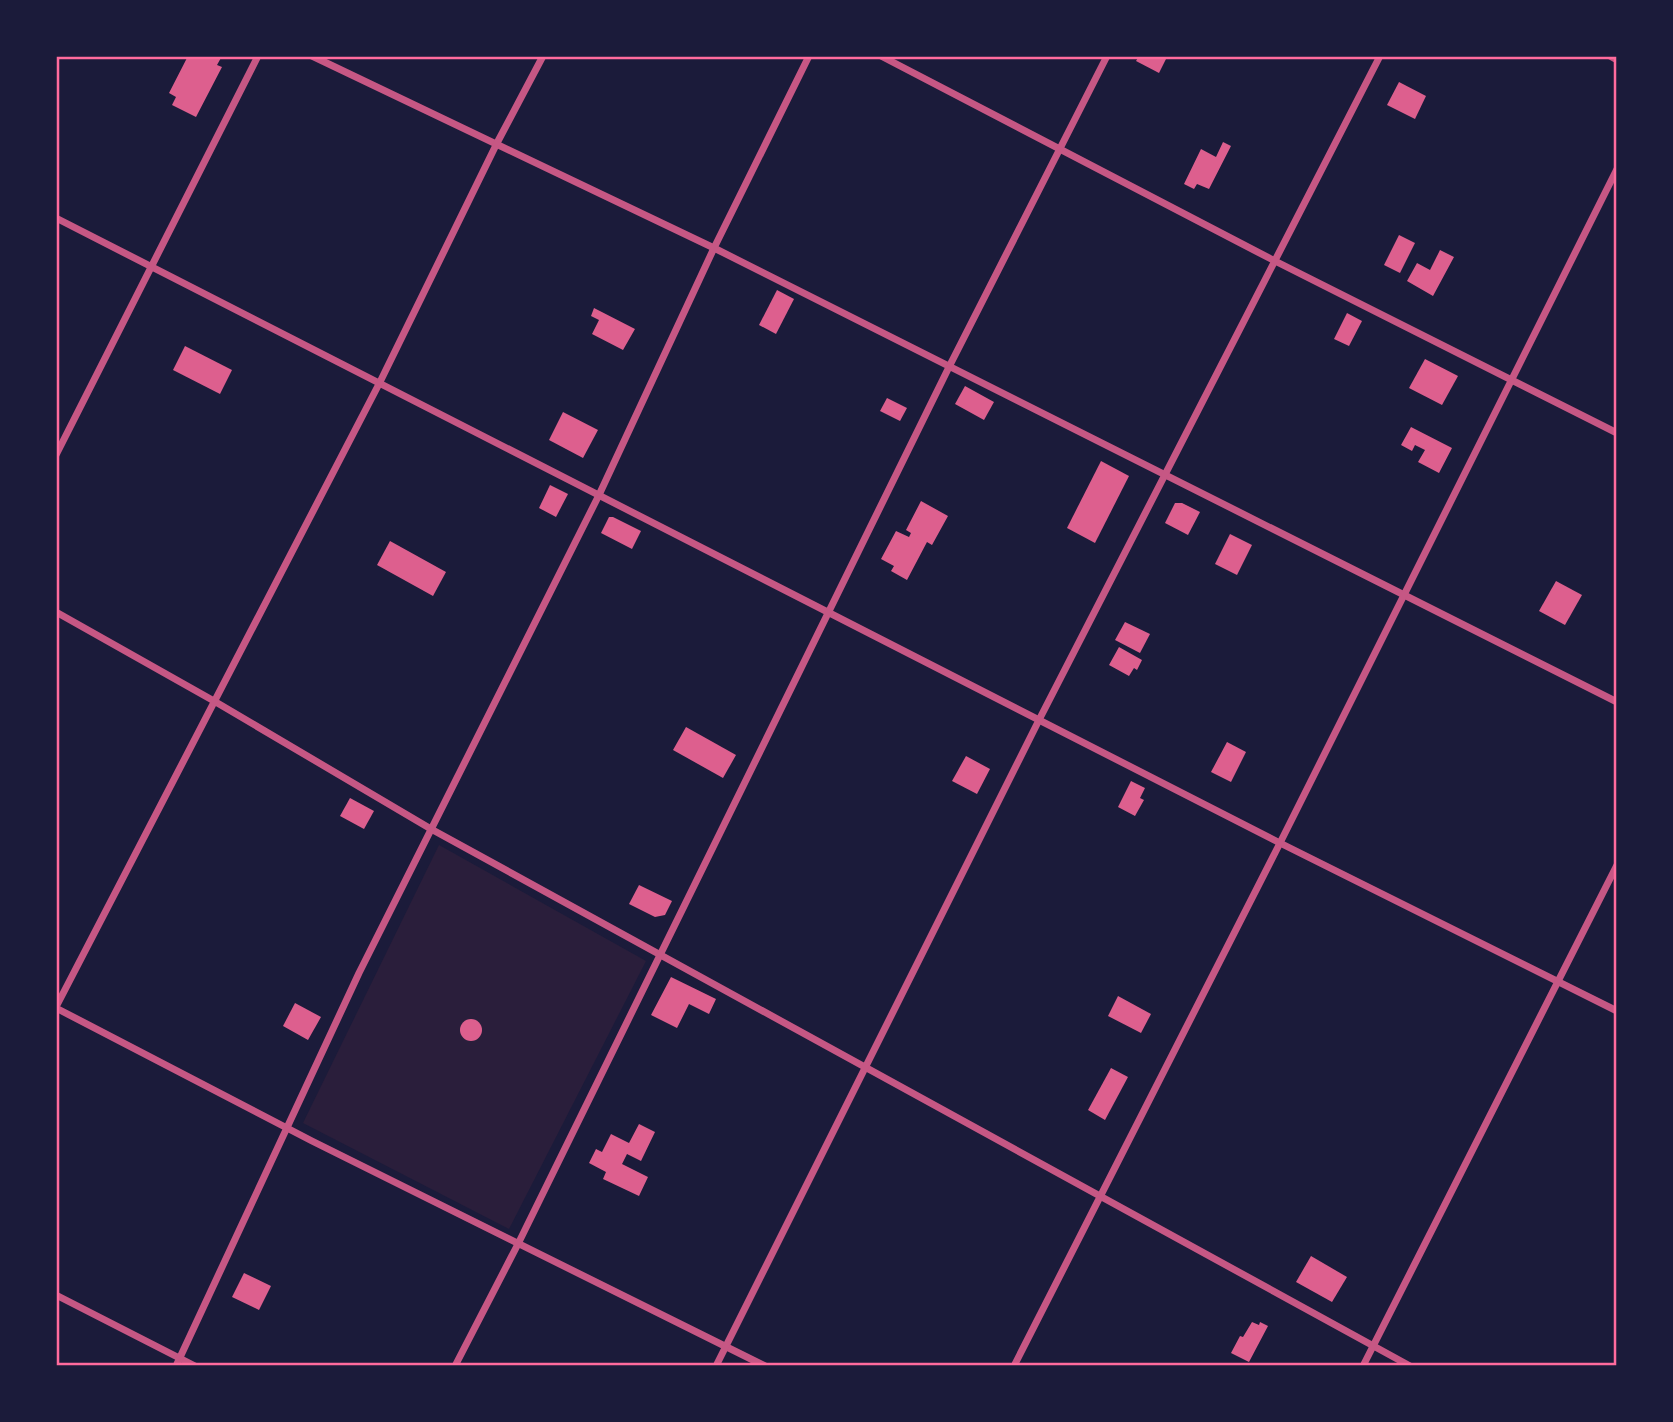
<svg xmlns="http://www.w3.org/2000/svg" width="1673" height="1422" font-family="'Work Sans',sans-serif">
<rect width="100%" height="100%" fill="#1b1b3a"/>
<polygon fill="#2a1e3b" points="439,845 646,961 509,1229 303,1123"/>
<g fill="#dd5f8e">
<polygon points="188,56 222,56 217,65 222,67 196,117 172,105 176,97 169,93"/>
<polygon points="1139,56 1165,56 1167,57 1159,73 1136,61"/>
<polygon points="1399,82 1426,96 1415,119 1387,105"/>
<polygon points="1223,142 1231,146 1209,189 1197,184 1194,189 1184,184 1201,149 1216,157"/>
<polygon points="1399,235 1415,243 1400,273 1384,265"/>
<polygon points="1440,250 1454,257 1433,296 1407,281 1417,263 1430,270"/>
<polygon points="777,290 794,299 776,334 759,325"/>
<polygon points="594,308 635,329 623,350 592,334 599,320 591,316"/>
<polygon points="1347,313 1362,321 1349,346 1334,339"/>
<polygon points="185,346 232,370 220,394 173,370"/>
<polygon points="1425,359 1458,376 1442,405 1409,388"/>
<polygon points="965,386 994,402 984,420 955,404"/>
<polygon points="887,398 907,408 900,421 880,411"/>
<polygon points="563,412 598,430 583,458 549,440"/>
<polygon points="1411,427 1452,448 1439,473 1418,462 1425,450 1415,445 1412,451 1401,445"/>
<polygon points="1101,461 1129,476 1095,543 1067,528"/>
<polygon points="550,485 568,494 556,517 539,508"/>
<polygon points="921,501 948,516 932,545 927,542 907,580 891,571 894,566 881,559 896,531 909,537 911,533 906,530"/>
<polygon points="1175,503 1182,503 1200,512 1188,535 1165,523"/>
<polygon points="609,517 613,517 641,531 632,549 601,533"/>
<polygon points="1230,534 1252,545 1237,575 1215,564"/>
<polygon points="390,541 446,572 433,596 377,565"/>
<polygon points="1556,581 1582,595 1565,625 1539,611"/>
<polygon points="1125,622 1150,634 1140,653 1115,640"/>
<polygon points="1119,647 1142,660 1137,670 1134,668 1129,676 1109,665"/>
<polygon points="686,727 736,755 723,778 673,750"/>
<polygon points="1227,742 1246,752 1231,782 1211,772"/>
<polygon points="966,756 990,769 977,794 952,781"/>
<polygon points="1131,781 1145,788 1140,798 1144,800 1135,816 1118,807"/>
<polygon points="350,798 374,811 364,829 340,816"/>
<polygon points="639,885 672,901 665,915 655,917 629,904"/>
<polygon points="671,977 716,999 709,1014 689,1004 677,1028 651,1015"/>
<polygon points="1118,996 1151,1014 1141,1033 1108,1016"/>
<polygon points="295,1003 321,1017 308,1040 283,1026"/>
<circle cx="471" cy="1030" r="11"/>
<polygon points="1111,1068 1128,1077 1105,1120 1088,1110"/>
<polygon points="639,1124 655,1132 641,1161 627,1154 622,1164 648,1177 639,1196 603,1179 606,1172 589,1163 596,1149 602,1152 611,1134 629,1143"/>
<polygon points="1311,1256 1347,1277 1332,1302 1296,1282"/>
<polygon points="244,1273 271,1286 259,1310 232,1297"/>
<polygon points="1252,1322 1259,1325 1260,1322 1268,1326 1249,1362 1231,1353 1240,1336 1243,1337"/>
</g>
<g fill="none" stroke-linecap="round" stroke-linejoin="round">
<g stroke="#c65784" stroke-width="7">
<polyline points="312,56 714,248 1617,702"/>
<polyline points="881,56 1273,260 1617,433"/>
<polyline points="1610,56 1617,60"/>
<polyline points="56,218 1280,843 1617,1011"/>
<polyline points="56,455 258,56"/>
<polyline points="56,612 214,701 431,829 1410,1366"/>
<polyline points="56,1007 380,382 497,143 543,56"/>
<polyline points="56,1008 312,1141 765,1366"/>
<polyline points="56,1295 195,1366"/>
<polyline points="176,1366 359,973 599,495 714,248 809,56"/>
<polyline points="455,1366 518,1244 950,365 1107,56"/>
<polyline points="716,1366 1039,720 1380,56"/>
<polyline points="1014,1366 1280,843 1617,169"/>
<polyline points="1363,1366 1617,865"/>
</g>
</g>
<rect width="1673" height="1422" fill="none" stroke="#1b1b3a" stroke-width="116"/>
<rect x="58" y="58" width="1557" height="1306" fill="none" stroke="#ff6b9d" stroke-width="2.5"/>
</svg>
